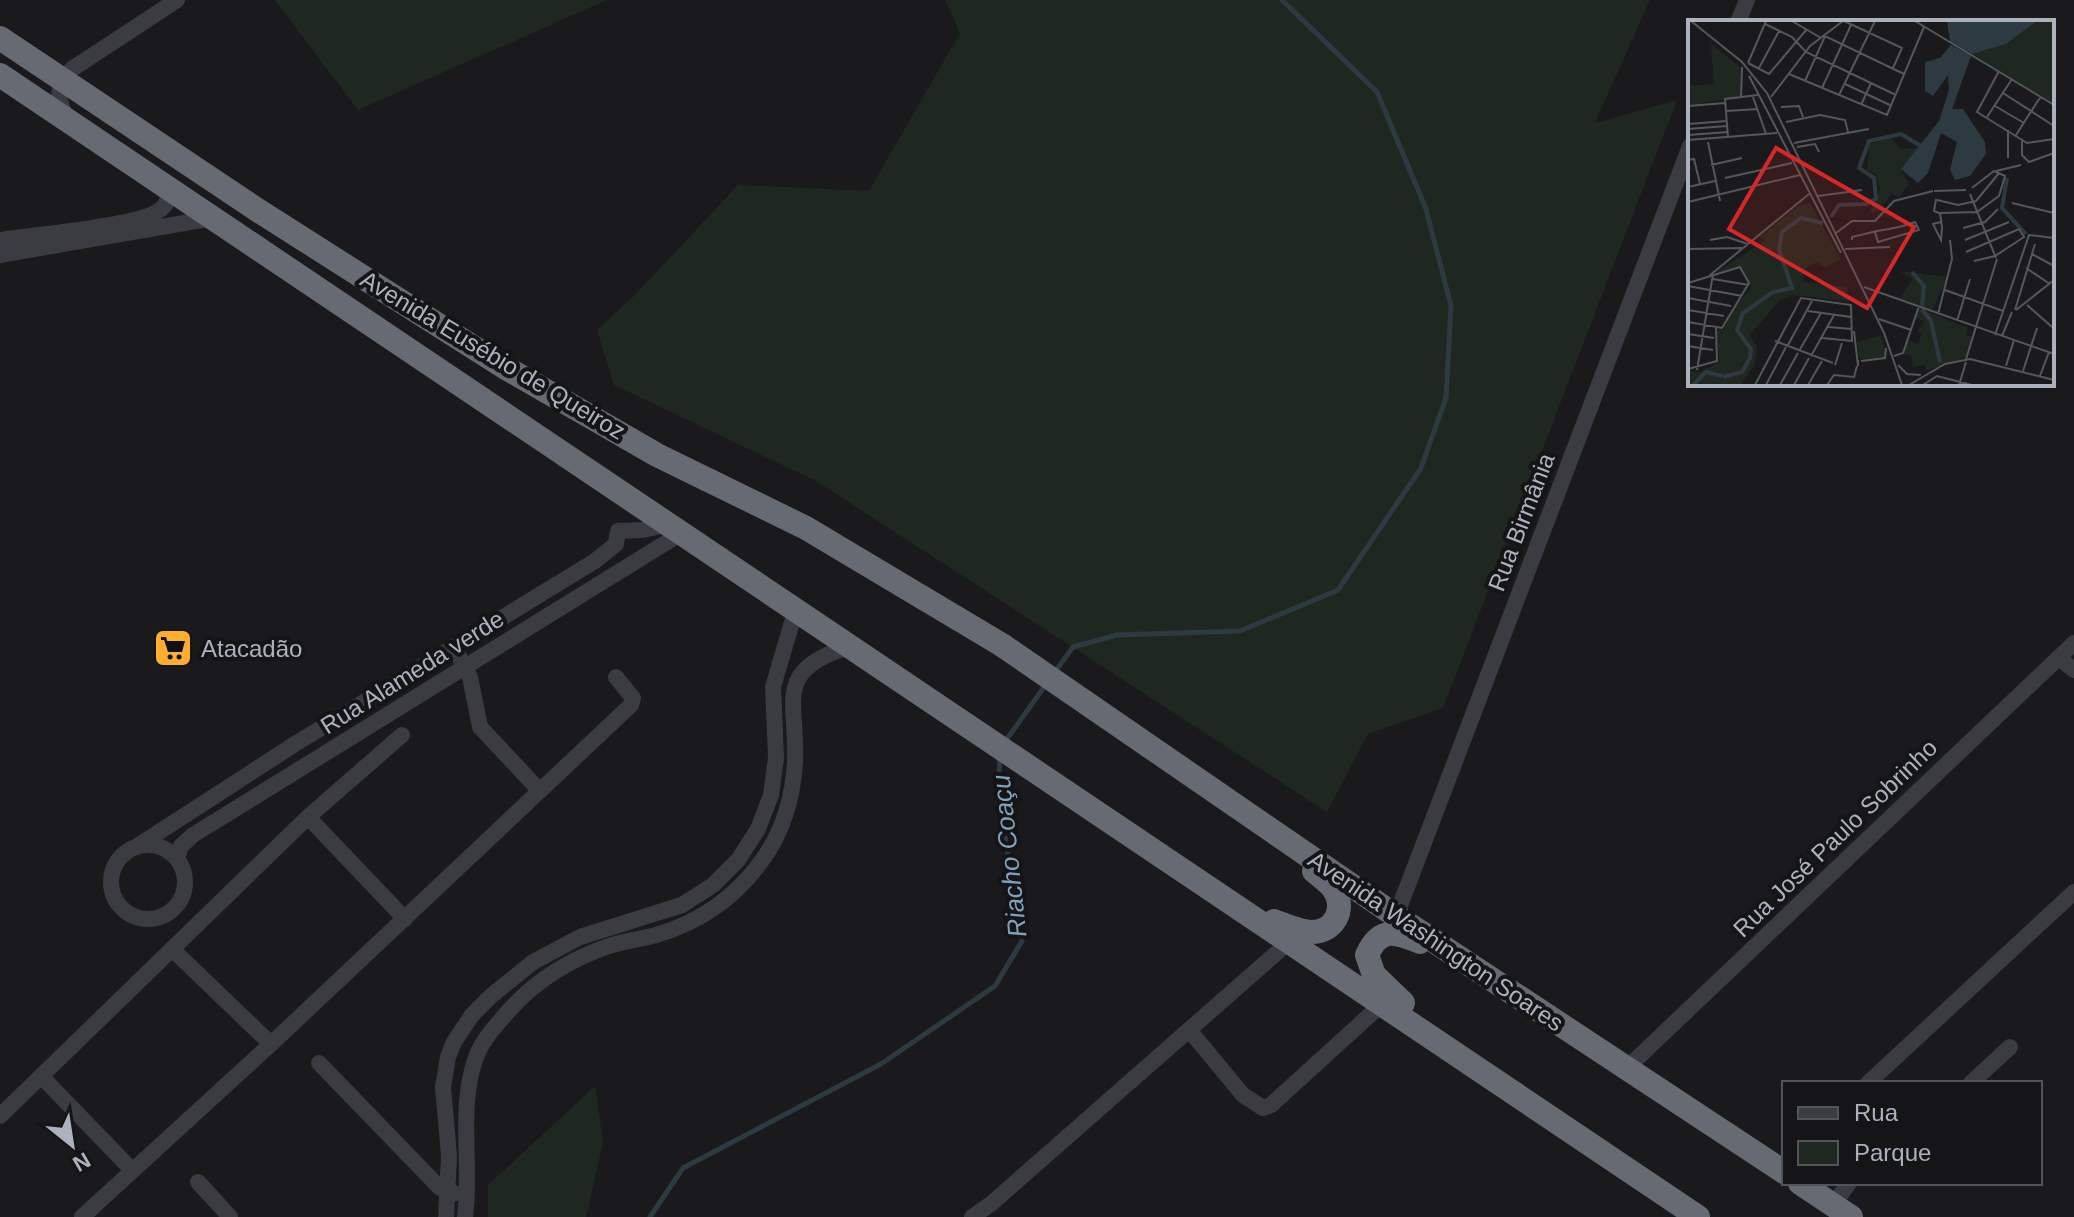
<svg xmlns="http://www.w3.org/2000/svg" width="2074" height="1217" font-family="Helvetica,sans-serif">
<rect width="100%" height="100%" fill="#1a1a1c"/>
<g fill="#1f2820">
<polygon points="275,0 607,0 358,110"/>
<polygon points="945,0 1650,0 1595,123 1677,100 1443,708 1368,734 1327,812 816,481 614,385 597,330 634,296 738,185 869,191 960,33"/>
<polygon points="595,1086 603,1142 586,1217 488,1217 488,1185"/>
</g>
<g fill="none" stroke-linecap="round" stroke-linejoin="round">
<g stroke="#2e3a42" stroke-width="5">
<polyline points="1055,672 1073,647 1117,635 1240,631 1338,590 1421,468 1446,398 1451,306 1426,209 1377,92 1282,0"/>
<polyline points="1004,743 1047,683"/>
<polyline points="650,1217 683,1168 881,1064 995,986 1022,941 998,794 1000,756"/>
</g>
<g stroke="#3a3c42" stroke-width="16">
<polyline points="1738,22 1747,0"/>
<path d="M67 118C56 98 56 87 72 69L177 0"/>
<path d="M0 240C32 235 139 226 160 210 168 204 168 198 168 189"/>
<polyline points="0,255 213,218"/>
<polyline points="454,647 470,677 480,727 540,791"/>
<polyline points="2059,658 2074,670"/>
<polyline points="308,817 402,735"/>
<circle cx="148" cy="882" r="37"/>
<polyline points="136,847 295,744 595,561 616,544 618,531 643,530 665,525"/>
<polyline points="177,858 181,846 193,835 680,534"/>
<polyline points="1396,916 1690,146"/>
<polyline points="173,950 271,1044"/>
<polyline points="1190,1031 1243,1095 1263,1108 1271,1105 1382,1004"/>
<polyline points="319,1063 440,1188 455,1193"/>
<polyline points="1628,1067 2074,643"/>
<polyline points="42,1077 132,1170"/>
<polyline points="1868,1083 2074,892"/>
<polyline points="1971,1083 2010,1047"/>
<polyline points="0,1116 308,817 405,919"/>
<polyline points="198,1182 230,1217"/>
<polyline points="1833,1205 1849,1183"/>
<polyline points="82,1217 271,1044 631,705 633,698 616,677"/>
<polyline points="446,1217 449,1156 443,1087 448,1057 454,1042 472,1015 491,996 533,962 580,937 682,905 713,885 738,860 758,829 771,795 776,758 773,687 795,612"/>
<path d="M465 1217C472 1166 458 1110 475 1060 480 1043 493 1029 505 1015 533 982 568 960 609 946 625 941 641 939 656 935 700 922 737 896 763 859 783 831 793 796 795 762 798 702 772 671 848 647"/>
<polyline points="972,1217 992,1203 1289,942"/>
</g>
<g stroke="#666a73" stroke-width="24">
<polyline points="0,38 259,211 506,368 657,455 806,528 1002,645 1396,916 1784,1172"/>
<path d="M0 75C564 459 1134 833 1698 1217"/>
<path d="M1274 921C1285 925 1298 931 1310 932 1335 933 1347 908 1333 888 1328 882 1320 876 1314 871"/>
<path d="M1403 1003 1374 975 1367 955C1380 926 1396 932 1420 942"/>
<polyline points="1800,1183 1851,1217"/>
</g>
</g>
<defs>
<symbol id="supermarket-square" viewBox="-11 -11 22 22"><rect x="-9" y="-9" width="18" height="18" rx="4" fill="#ffad2f" stroke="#151518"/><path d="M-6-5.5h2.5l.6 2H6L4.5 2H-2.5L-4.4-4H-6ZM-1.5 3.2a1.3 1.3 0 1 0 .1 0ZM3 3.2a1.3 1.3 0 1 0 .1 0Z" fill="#111"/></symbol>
</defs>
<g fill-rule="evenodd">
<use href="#supermarket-square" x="151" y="626" width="44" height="44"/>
</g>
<g text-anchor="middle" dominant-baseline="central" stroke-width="8" stroke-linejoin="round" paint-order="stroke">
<g font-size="24" fill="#abb2bd" stroke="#151518">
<text transform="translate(493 355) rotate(31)">Avenida Eusébio de Queiroz</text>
<text transform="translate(1521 522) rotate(-69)">Rua Birmânia</text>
<text transform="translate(412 672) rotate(-32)">Rua Alameda verde</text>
<text transform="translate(1835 838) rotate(-44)">Rua José Paulo Sobrinho</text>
<text transform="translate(1436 941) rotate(34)">Avenida Washington Soares</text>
</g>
<g font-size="24" fill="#abb2bd" stroke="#151518" text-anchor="start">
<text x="201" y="648">Atacadão</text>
</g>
<g font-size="26" font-style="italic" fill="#80a2ba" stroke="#151518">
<text transform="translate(1009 856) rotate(-96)">Riacho Coaçu</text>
</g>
</g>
<g transform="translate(1688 20)">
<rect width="366" height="366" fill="#1a1a1c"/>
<path d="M349 1H366V84L284 34 318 24ZM23 24 52 47 53 77 2 85 1 66 26 64ZM202 117 213 129 232 128 213 149 221 164 211 177 203 173 192 191 181 193 192 169 188 155 179 150 181 125ZM122 183 153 239 137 248 129 242 117 249 115 262 159 267 161 282 107 275 92 280 62 315 69 326 67 343 53 365H0V351L12 352 31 342 29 310H36L38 297 63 268 53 246 28 253 77 220 71 217 110 186ZM211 251 260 257 244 290 212 278 225 259ZM230 288 280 308 278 315 284 317 278 337 236 351 237 344 225 348 223 336 215 334 220 320 230 324 234 313 229 311 236 301 227 298ZM193 315 198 337 171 339 169 322Z" fill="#1f2820"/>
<path d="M259 1H349L318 24 284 34 262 21ZM263 25 283 36 264 89H275L297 122 298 134 282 156 267 160 262 150 269 122 253 113 240 153 230 163 213 149 251 101 261 70 260 55 245 76 237 71V42L252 38Z" fill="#2e3a42"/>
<path fill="none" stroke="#2e3a42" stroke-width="4" d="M319 158 314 188 338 214M143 197 151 185 178 184 188 179 186 158 171 148 181 121 213 114 233 126M224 252 236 266 234 286M234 289 243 301 252 342M35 357 54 352 62 338 63 329 49 310 55 293 85 272 104 268 91 229 94 212 113 198 135 203M5 365 18 352 34 356"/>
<path fill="none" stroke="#54575c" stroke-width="2" d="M3 1 54 42 79 73 196 313 214 365M104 1 133 18M156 1 214 28 205 48M227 1 366 85M77 4 104 17 118 32 208 75M60 43 81 54 119 9M60 43 78 1M71 48 91 11M311 51 289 92 339 123 366 119M101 54 199 95 236 7M0 55 1 86M61 56 153 233M117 61 137 16 216 54M157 64 204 86M134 68 163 5M315 73 366 106M151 75 187 1M65 77 78 114M83 77 122 26 155 1M53 78 54 47M173 85 183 63M0 86 37 83M307 86 336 103M93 87 111 86 115 97M38 91 70 89M299 97 324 59M98 102 132 95 157 100 160 112M0 104 39 101M0 109 39 106M320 110V138M0 115 40 112M328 115 353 76M40 117 37 79 70 75M334 119V135L341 142 366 133M0 120 89 113M20 122 32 181M106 123 181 109M109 127 127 124 131 132M0 140 6 139 12 164M23 145 54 138M308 151 333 145M37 158 104 143M0 167 27 161M246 171 278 170M282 174 308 238M130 176 174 170M248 179 246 191 251 193 289 192 311 176 317 156 306 151 284 168M249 180 270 185 288 181 311 153M0 182 112 155M324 183 366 193M252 193 254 207 253 220 245 204 253 202M275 208 297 202 310 189M148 213 164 201H187L206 181 245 171M22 220 39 217 60 224M164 220V217L189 211 201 209 215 206 227 202 231 210 190 222 187 212M277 220 321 202M0 229 54 228M157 229 202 227M278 232 331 209 336 217 307 236 286 241M344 234 366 246M338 248 362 264M21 256 121 174M25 259 61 265M0 263 52 247 61 263 34 308 0 302M0 266 54 276M176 267 366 334M257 270 315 291M0 278 43 286M339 285 364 307M0 290 36 296M327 290 347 224M328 290 366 260M120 291 163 297M250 294 264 239 262 220M191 299 223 310M269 301 282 259M140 307 164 309M166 311 170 346V340M0 314 26 318M307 315 341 215 366 218M314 316 324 292M87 321 145 343M100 325 125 279M0 326 25 330M111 331 133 293M123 336 146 295M206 336 215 333 231 286M149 339 147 345 154 323M278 339 309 239M173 341 197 338 198 328M210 345 219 354 233 355M318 346 326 320M0 349 29 341 28 308M9 350 25 254M335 351 349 308M352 356 361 332M67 365 113 278 163 285 164 321 134 318M78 365 98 327M92 365 110 333M106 365 121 338M120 365 134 341M139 365 146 355 166 357 169 346M221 365 257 344 282 339 366 360M235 365 249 356 284 365M271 365 278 342"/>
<path fill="#d62828" fill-opacity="0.15" stroke="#d62828" stroke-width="4" d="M88 128 226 207 179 288 41 209Z"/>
<rect width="366" height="366" fill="none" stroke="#abb2bd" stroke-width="4"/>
</g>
<rect x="1782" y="1081" width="260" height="104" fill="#151518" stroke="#51545a" stroke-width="2"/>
<rect x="1798" y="1107" width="40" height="12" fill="#3a3c42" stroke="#51545a" stroke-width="2"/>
<text x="1854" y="1121" font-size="24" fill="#abb2bd">Rua</text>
<rect x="1798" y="1141" width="40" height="24" fill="#1f2820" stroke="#51545a" stroke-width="2"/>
<text x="1854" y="1161" font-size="24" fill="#abb2bd">Parque</text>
<g transform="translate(72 1145) rotate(150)" stroke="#151518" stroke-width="6" paint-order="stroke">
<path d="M0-6L14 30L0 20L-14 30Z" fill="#abb2bd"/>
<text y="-12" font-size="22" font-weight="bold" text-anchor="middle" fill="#abb2bd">N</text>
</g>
</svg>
